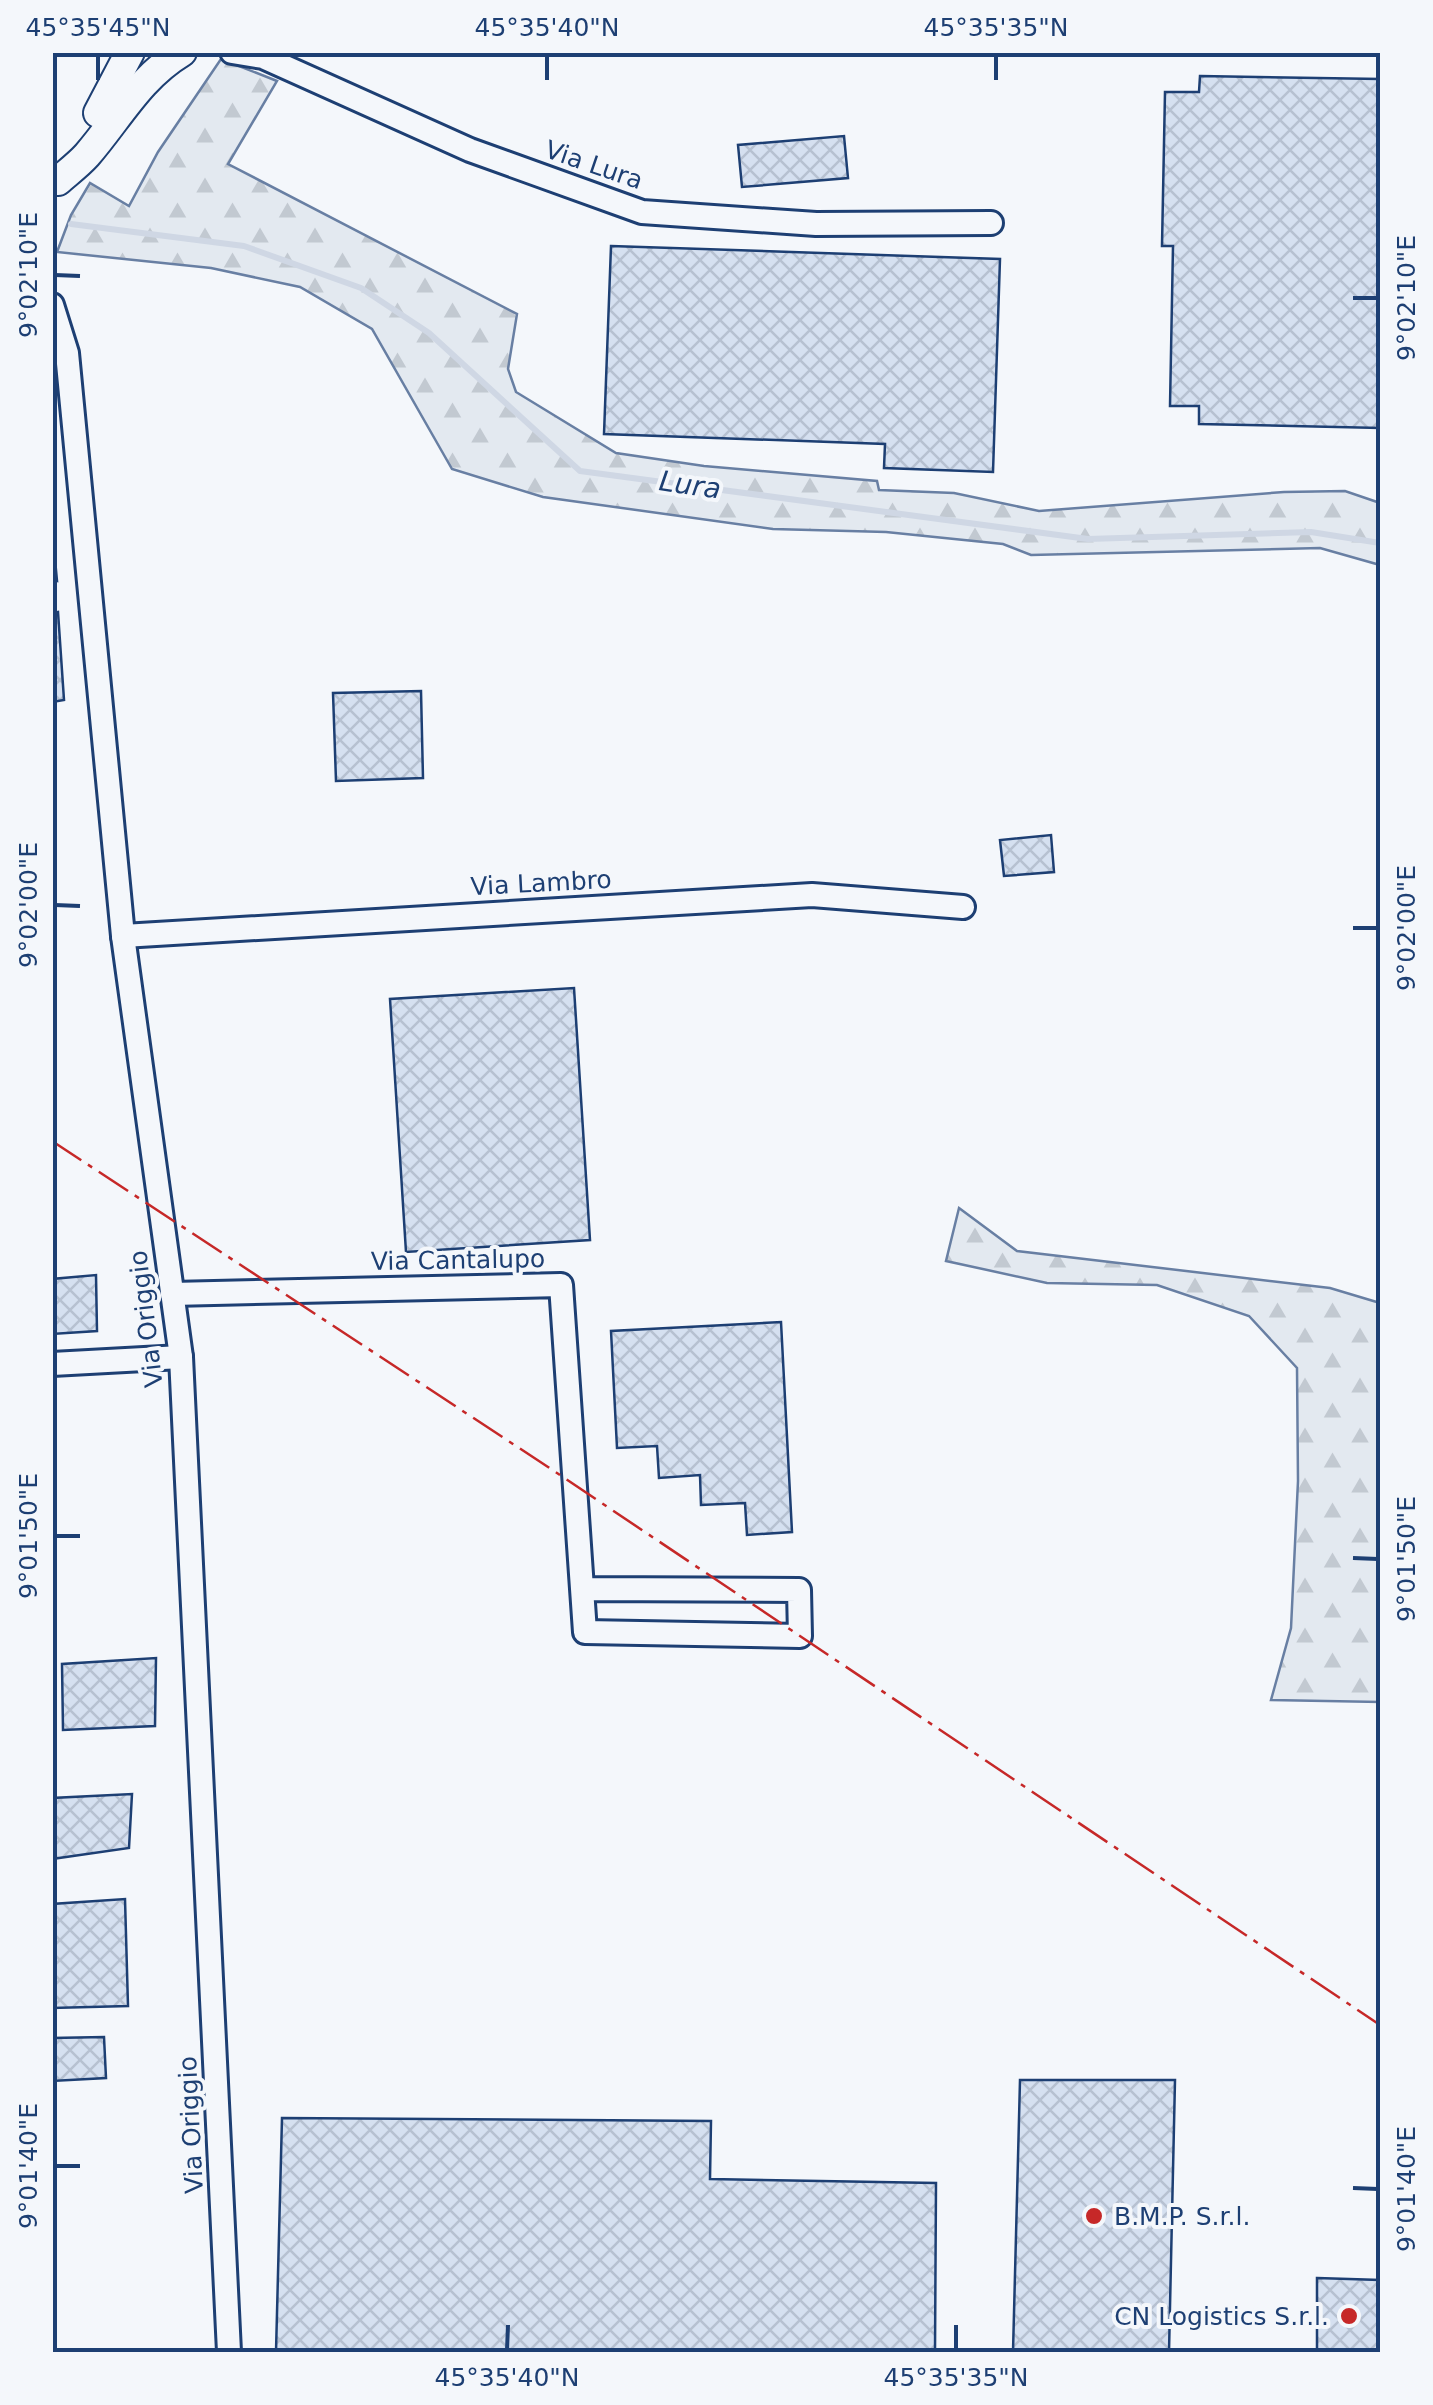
<svg xmlns="http://www.w3.org/2000/svg" width="1433" height="2405" font-family="'DejaVu Sans',sans-serif">
<defs>
<pattern id="forest-firs" width="22" height="20" patternUnits="userSpaceOnUse" patternTransform="scale(2.5)"><rect width="22" height="20" fill="#e3e9f0"/><path d="M5 1l3.5 6h-7zM16 11l3.5 6h-7z" fill="#c2c9d1"/></pattern>
<pattern id="building-cross-hatch" width="8" height="8" patternUnits="userSpaceOnUse" patternTransform="scale(2.5)"><rect width="8" height="8" fill="#d5e0f0"/><path d="M0 0l8 8M0 8l8-8" fill="none" stroke="#b6c1d1"/></pattern>
</defs>
<rect width="100%" height="100%" fill="#f4f7fb"/>
<g fill="url(#forest-firs)" stroke="#687fa3" stroke-width="2.5">
<polygon points="221,59 277,81 228,164 517,314 508,369 516,392 616,453 704,466 877,481 879,490 954,493 1039,511 1284,492 1345,491 1380,503 1380,565 1320,548 1031,555 1003,544 886,532 773,529 543,497 452,469 372,329 300,287 211,268 57,252 71,215 90,183 129,206 158,152"/>
<polygon points="959,1208 1017,1251 1330,1288 1380,1303 1380,1702 1271,1700 1291,1628 1298,1481 1297,1368 1249,1316 1157,1285 1047,1283 946,1261"/>
</g>
<g fill="none" stroke-linecap="round" stroke-linejoin="round">
<polyline stroke="#cfd7e4" stroke-width="6" points="71,224 244,246 361,288 429,333 580,471 1088,539 1311,532 1380,543"/>
</g>
<g fill="url(#building-cross-hatch)" stroke="#1d3f73" stroke-width="2.5">
<polygon points="1200,76 1380,79 1380,428 1199,424 1199,406 1170,406 1173,246 1162,246 1165,92 1199,92"/>
<polygon points="844,136 848,178 742,187 738,145"/>
<polygon points="611,246 1000,259 993,472 884,468 885,444 604,434"/>
<polygon points="52,527 57,581 52,580"/>
<polygon points="58,612 64,700 52,702 52,613"/>
<polygon points="421,691 423,778 336,781 333,693"/>
<polygon points="1051,835 1054,872 1004,876 1000,840"/>
<polygon points="574,988 590,1240 406,1252 390,999"/>
<polygon points="96,1275 97,1331 52,1334 52,1279"/>
<polygon points="781,1322 792,1532 747,1535 745,1503 701,1505 700,1475 659,1478 657,1446 617,1448 611,1331"/>
<polygon points="156,1658 155,1726 63,1730 62,1664"/>
<polygon points="132,1794 129,1848 52,1859 52,1798"/>
<polygon points="125,1899 128,2006 52,2008 52,1904"/>
<polygon points="104,2037 106,2078 52,2081 52,2038"/>
<polygon points="1020,2080 1175,2080 1169,2352 1013,2352"/>
<polygon points="282,2118 711,2121 710,2179 936,2183 935,2352 276,2352"/>
<polygon points="1317,2278 1380,2280 1380,2352 1317,2352"/>
</g>
<g fill="none" stroke-linecap="round" stroke-linejoin="round">
<defs>
<g id="minor">
<polyline points="232,52 263,57 470,150 642,212 816,224 991,223"/>
<polyline points="52,305 67,353 123,936 181,1357 229,2352"/>
<polyline points="123,936 812,895 963,907"/>
<polyline points="172,1294 561,1285 585,1632 800,1636 799,1590 582,1589"/>
<polyline points="52,1364 181,1357"/>
</g>
<g id="major">
<polyline points="98,113 130,52"/>
<path d="M58 181C67 173 78 165 87 155 119 118 139 78 182 52"/>
</g>
</defs>
<use href="#minor" stroke="#1d3f73" stroke-width="28"/>
<use href="#major" stroke="#1d3f73" stroke-width="32"/>
<use href="#minor" stroke="#f4f7fb" stroke-width="22"/>
<use href="#major" stroke="#f4f7fb" stroke-width="28"/>
<polyline stroke="#c62828" stroke-width="2.5" stroke-dasharray="35 8 5 8" stroke-linecap="butt" points="52,1141 548,1467 1380,2025"/>
</g>
<path fill="none" stroke="#1d3f73" stroke-width="4" d="M98 80V55M547 80V55M996 80V55M55 275 80 276M1353 298H1378M55 905 80 906M1353 928H1378M55 1536H80M1353 1558 1378 1559M55 2166H80M1353 2188 1378 2189M507 2350 508 2325M956 2350V2325"/>
<g fill="#c62828" stroke="#f4f7fb" stroke-width="4">
<circle cx="1094" cy="2216" r="10"/>
<circle cx="1349" cy="2316" r="10"/>
</g>
<g text-anchor="middle" dominant-baseline="central" stroke-width="8" stroke-linejoin="round" paint-order="stroke">
<g font-size="25" fill="#1d3f73" stroke="#f4f7fb">
<text transform="translate(594 165) rotate(19)">Via Lura</text>
<text transform="translate(541 883) rotate(-3)">Via Lambro</text>
<text transform="translate(458 1260) rotate(-1)">Via Cantalupo</text>
<text transform="translate(146 1319) rotate(-97)">Via Origgio</text>
<text transform="translate(191 2125) rotate(-93)">Via Origgio</text>
</g>
<g font-size="25" fill="#1d3f73" stroke="#f4f7fb" text-anchor="start">
<text x="1114" y="2216">B.M.P. S.r.l.</text>
<text x="1329" y="2316" text-anchor="end">CN Logistics S.r.l.</text>
</g>
<g font-size="28" font-style="italic" fill="#1d3f73" stroke="#f4f7fb">
<text transform="translate(690 485) rotate(8)">Lura</text>
</g>
</g>
<rect width="1433" height="2405" fill="none" stroke="#f4f7fb" stroke-width="110"/>
<rect x="55" y="55" width="1323" height="2295" fill="none" stroke="#1d3f73" stroke-width="4"/>
<g font-size="25" text-anchor="middle" fill="#1d3f73">
<text x="98" y="36">45°35'45"N</text>
<text x="547" y="36">45°35'40"N</text>
<text x="996" y="36">45°35'35"N</text>
<text transform="translate(28 275) rotate(-90)" y="9">9°02'10"E</text>
<text transform="translate(1406 298) rotate(-90)" y="9">9°02'10"E</text>
<text transform="translate(28 905) rotate(-90)" y="9">9°02'00"E</text>
<text transform="translate(1406 928) rotate(-90)" y="9">9°02'00"E</text>
<text transform="translate(28 1536) rotate(-90)" y="9">9°01'50"E</text>
<text transform="translate(1406 1559) rotate(-90)" y="9">9°01'50"E</text>
<text transform="translate(28 2166) rotate(-90)" y="9">9°01'40"E</text>
<text transform="translate(1406 2189) rotate(-90)" y="9">9°01'40"E</text>
<text x="507" y="2386">45°35'40"N</text>
<text x="956" y="2386">45°35'35"N</text>
</g>
</svg>
